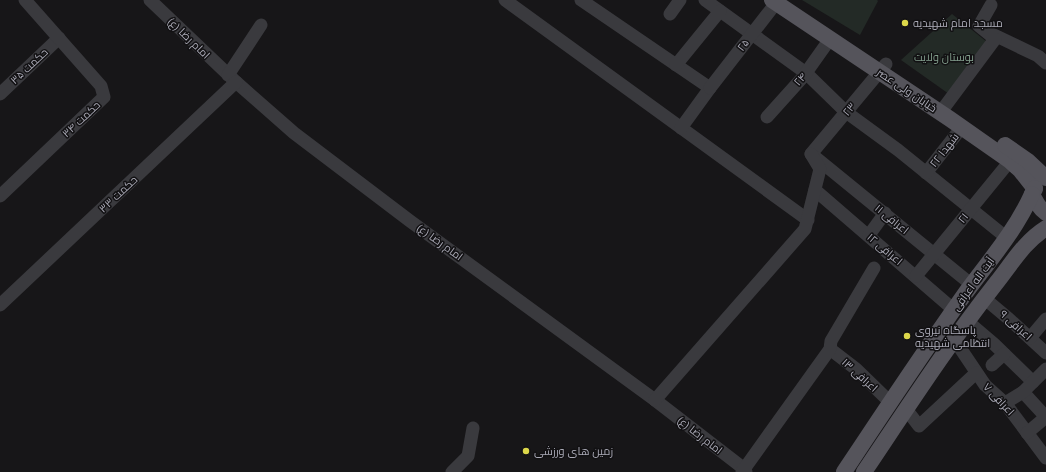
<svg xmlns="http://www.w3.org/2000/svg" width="1046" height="472" font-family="'PT Sans',Cairo,sans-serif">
<rect width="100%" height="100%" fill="#171618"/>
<g fill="#232a26">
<polygon points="802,0 877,0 878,1 860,35"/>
<polygon points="952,14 987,42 949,94 901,60"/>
</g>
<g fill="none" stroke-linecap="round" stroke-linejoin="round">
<g stroke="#3a3a3e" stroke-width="13">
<polyline points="150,0 236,82 294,133 410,221 655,400 743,468 746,472"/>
<polyline points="505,0 808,220"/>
<polyline points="581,0 710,88 681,128"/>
<polyline points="705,0 806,73 846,112 898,150 1007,238"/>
<polyline points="670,14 680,0"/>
<polyline points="990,33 1038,56 1046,63"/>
<polyline points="676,65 720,11"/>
<polyline points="228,75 261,25"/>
<polyline points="710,88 776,3"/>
<polyline points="0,94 59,38"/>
<polyline points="940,113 995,39 979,26 991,5"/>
<polyline points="767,117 803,77 830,39"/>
<polyline points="811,154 886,64"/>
<polyline points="815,157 972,285"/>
<polyline points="926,173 962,127"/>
<polyline points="815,190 954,310"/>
<polyline points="0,196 104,97 101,86 25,0"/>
<polyline points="869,235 885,213"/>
<polyline points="916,276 1010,161"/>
<polyline points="984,298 1009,319 1046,353"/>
<polyline points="0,305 236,82"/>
<polyline points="967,321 994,344 1033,382"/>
<polyline points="1030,338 1046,319"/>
<polyline points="954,339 985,385 1005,403 1046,458"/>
<polyline points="830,349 856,369 890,402"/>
<polyline points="992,365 1004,354"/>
<polyline points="1023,392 1046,417 1027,433"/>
<polyline points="655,400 805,229 820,169 811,154"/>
<polyline points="1005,403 1023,392 1046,369"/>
<polyline points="906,409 919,426 976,373"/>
<polyline points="452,472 468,456 473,428"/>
<polyline points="742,472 830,349 831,341 874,268"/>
</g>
<g stroke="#55545b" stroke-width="16">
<polyline points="772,0 950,119 1010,161 1020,170 1035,189"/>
<polyline points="1005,145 1028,161 1046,178"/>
<path d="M1035 188 1032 194C1036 202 1039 208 1046 213"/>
<path d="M844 472C883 413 923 353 964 295 988 262 1015 232 1032 194"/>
<path d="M864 472C907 408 949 343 997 282 1012 263 1025 241 1046 228"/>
</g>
</g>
<g fill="#dcd74a" stroke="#121113" stroke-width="1.5">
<circle cx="905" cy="23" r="4"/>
<circle cx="907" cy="336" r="4"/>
<circle cx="526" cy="451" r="4"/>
</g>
<g text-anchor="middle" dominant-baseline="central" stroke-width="3" stroke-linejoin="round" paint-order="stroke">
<g font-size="11" fill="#aaaab6" stroke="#121113" text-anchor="start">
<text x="913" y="23">مسجد امام شهیدیه</text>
<text x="915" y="330">پاسگاه نیروی<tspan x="915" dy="13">انتظامی شهیدیه</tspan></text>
<text x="534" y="451">زمین های ورزشی</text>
</g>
<g font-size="11" fill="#aaaab6" stroke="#121113">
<text transform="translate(189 38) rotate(44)">امام رضا (ع)</text>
<text transform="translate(743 45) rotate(-52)">۲۵</text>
<text transform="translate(29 66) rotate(-43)">حکمت ۳۵</text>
<text transform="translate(800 79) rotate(-50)">۲۴</text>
<text transform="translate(907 90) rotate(34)">خیابان ولی عصر</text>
<text transform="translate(849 109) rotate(-50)">۲۳</text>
<text transform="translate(81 119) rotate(-43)">حکمت ۳۴</text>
<text transform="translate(944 150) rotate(-52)">شهدا ۲۲</text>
<text transform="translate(118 194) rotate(-43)">حکمت ۳۳</text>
<text transform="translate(963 218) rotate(-51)">۲۱</text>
<text transform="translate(892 219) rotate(39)">اعرافی ۱۱</text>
<text transform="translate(440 242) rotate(36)">امام رضا (ع)</text>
<text transform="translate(885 249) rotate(40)">اعرافی ۱۲</text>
<text transform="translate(973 284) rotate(-54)">آیت اله اعرافی</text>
<text transform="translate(1016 325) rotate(42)">اعرافی ۹</text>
<text transform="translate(860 375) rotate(42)">اعرافی ۱۳</text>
<text transform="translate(999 399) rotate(47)">اعرافی ۷</text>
<text transform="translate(700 435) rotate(38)">امام رضا (ع)</text>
</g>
<g font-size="11" fill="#839f8d" stroke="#121113">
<text x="944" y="57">بوستان ولایت</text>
</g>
</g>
</svg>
